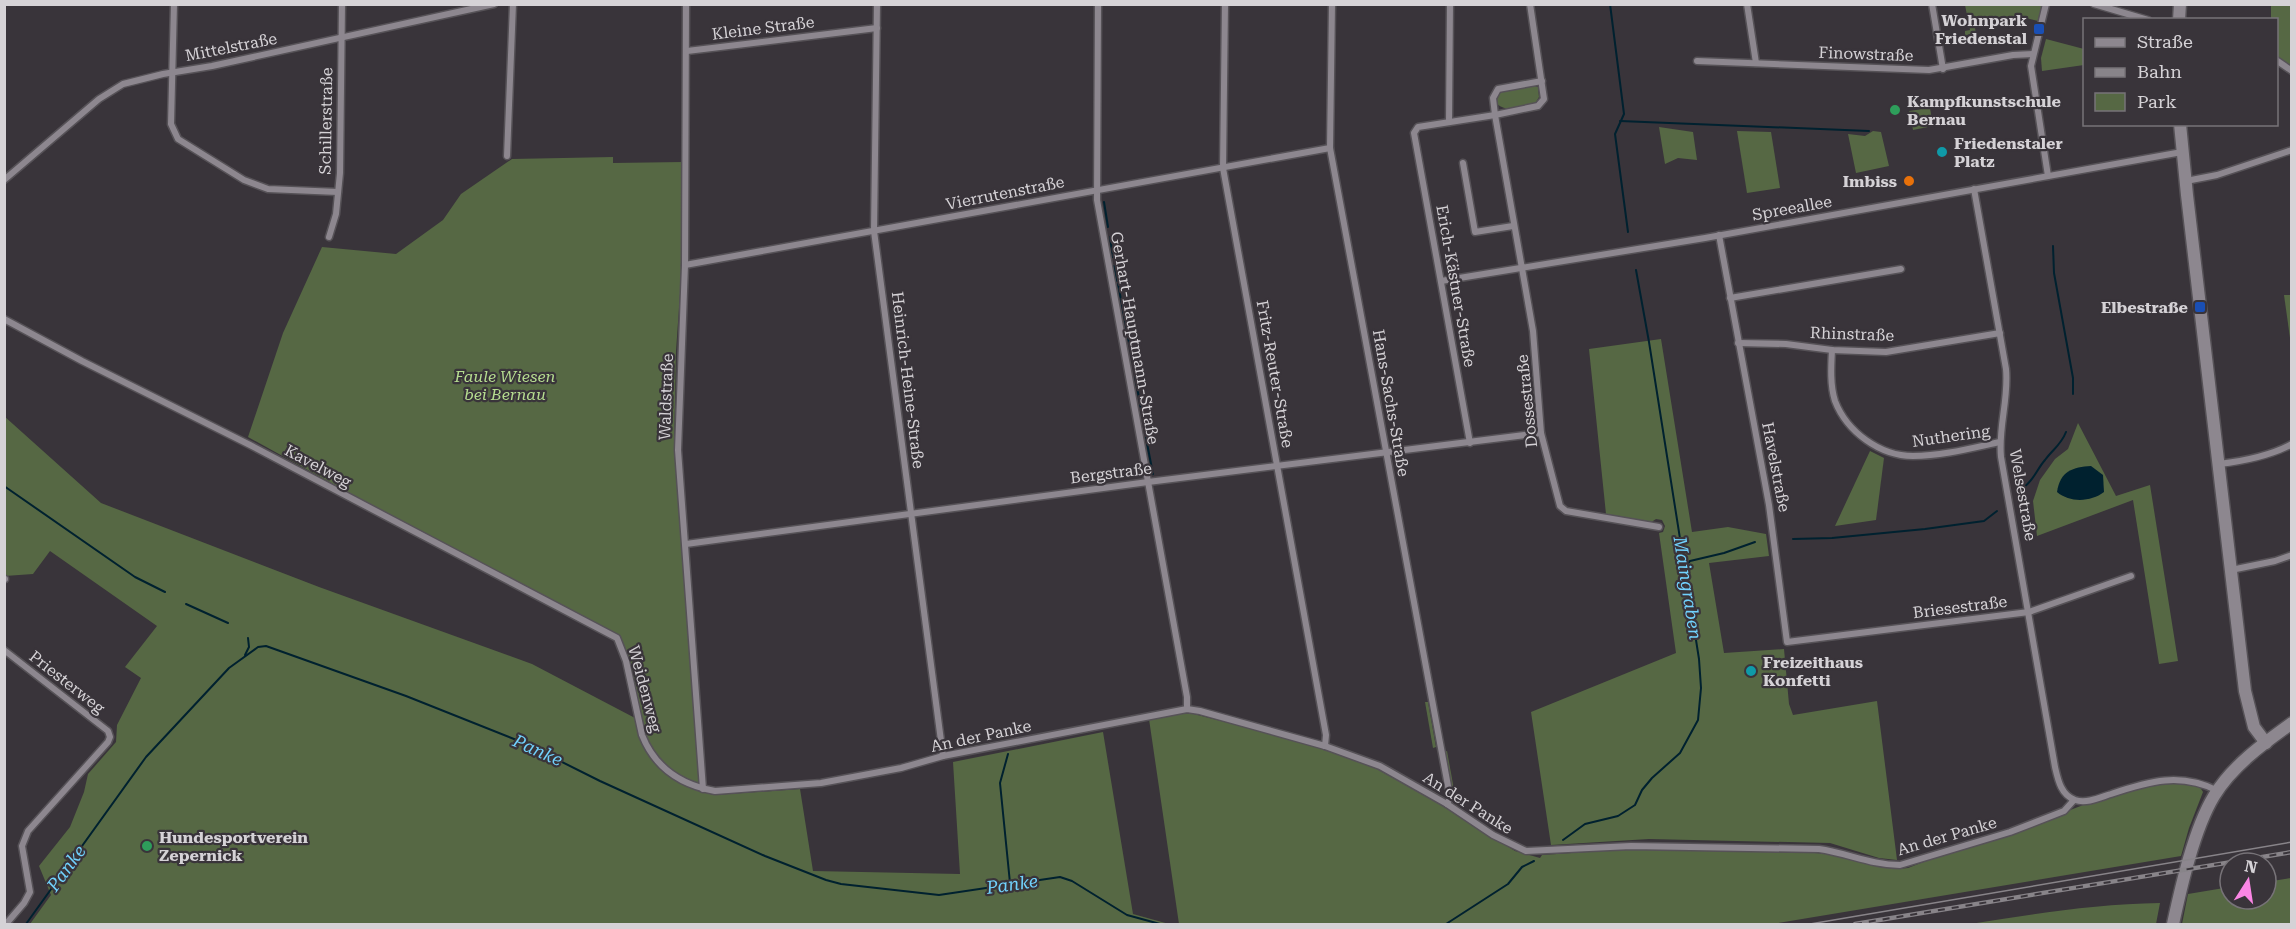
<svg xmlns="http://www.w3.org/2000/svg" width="2296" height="929" font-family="'Roboto Serif',serif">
<rect width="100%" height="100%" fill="#39343a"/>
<g fill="#566844">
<polygon points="1965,5 1965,4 2042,5 2038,21 2018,16 2017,21 2021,22 2018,27 2013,28 2011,22 1975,28 1976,34 1965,36 1965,31 1970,30"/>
<polygon points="2271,5 2291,5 2291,68 2277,57 2276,20 2271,19"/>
<polygon points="2046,39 2084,49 2084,65 2042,71 2041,58"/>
<path d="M1531 85 1538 87 1539 97 1536 102C1525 108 1507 113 1497 104V96L1504 89Z"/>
<polygon points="1930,108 1933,126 1913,130 1909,111"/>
<polygon points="1659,127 1693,132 1697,160 1678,158 1665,164"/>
<polygon points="1737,131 1771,132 1780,188 1747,193"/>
<polygon points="1873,131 1881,132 1889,166 1856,173 1848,134 1865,136"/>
<polygon points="613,157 613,163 683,162 682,265 676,351 674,450 689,621 698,775 698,791 714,795 800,789 813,871 960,874 953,762 1103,732 1133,914 1169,924 30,924 51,895 39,866 70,827 84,792 88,774 116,742 117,725 141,678 125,667 157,626 50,551 33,574 5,576 4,416 101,503 319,587 532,664 635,718 640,718 630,658 620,638 440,543 248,437 283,333 322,247 396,254 443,220 461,194 512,159"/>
<polygon points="2284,295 2291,295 2291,345"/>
<polygon points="1661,339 1692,532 1728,527 1766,534 1769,556 1709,563 1724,653 1784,649 1789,704 1793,715 1877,701 1897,860 1879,858 1830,843 1649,839 1551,845 1531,712 1676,653 1659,533 1663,532 1665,526 1662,520 1656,519 1650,523 1606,514 1589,349"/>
<polygon points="2078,423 2116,496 2150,485 2178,661 2159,664 2133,500 2037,536 2033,501 2040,480 2055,459 2068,449"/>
<polygon points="1870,451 1884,458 1876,520 1835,526"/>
<polygon points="1425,702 1428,702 1436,747 1433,748"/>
<path d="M1178 713 1194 714 1328 749 1377 769 1436 802 1515 851 1540 858 1542 855 1631 849 1815 853C1824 854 1834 854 1843 857 1866 862 1884 871 1908 868 1942 854 1978 846 2012 833 2062 815 2148 771 2200 787L2203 792 2189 828 2181 856 1772 924H1179L1149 719Z"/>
<polygon points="1447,751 1457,806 1453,798 1444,752"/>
<polygon points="2291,878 2291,924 2182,924 2188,894 2230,887 2230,899 2266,899 2266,882"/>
<path d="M2160 903 2156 924H1970C2033 914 2095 904 2160 903Z"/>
</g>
<path fill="#00212f" d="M2091 466 2103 475 2104 492C2091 502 2070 503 2057 492 2060 471 2073 467 2091 466Z"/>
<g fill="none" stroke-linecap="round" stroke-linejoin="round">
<g stroke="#00212f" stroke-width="2">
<polyline points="1610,4 1624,114 1615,134 1628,232"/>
<polyline points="1620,121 1869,131"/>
<polyline points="1104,202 1108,227"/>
<polyline points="1110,237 1113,257"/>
<polyline points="2053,246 2054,273 2073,378 2073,394"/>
<polyline points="1114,266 1117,281"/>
<polyline points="1118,284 1133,363"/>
<polyline points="1135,377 1145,429"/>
<polyline points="1146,438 1153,474"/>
<polyline points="4,486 135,577 165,592"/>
<path d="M2024 487C2034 480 2037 469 2045 460 2053 449 2061 445 2066 432"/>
<polyline points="1793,539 1832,538 1925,529 1984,521 1997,511"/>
<polyline points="1684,568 1690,561 1724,553 1755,542"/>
<polyline points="186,604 228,623"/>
<polyline points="245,655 249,647 248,638"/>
<polyline points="1008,754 1000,783 1010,883"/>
<polyline points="1563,840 1585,824 1618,816 1635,805 1642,790 1652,778 1680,753 1698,720 1701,688 1699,659 1649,342 1636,270"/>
<polyline points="26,924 146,757 229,668 258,647 266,646 406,696 524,743 600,781 765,856 826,880 841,884 939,895 1060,877 1072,881 1127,915 1160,924"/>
<polyline points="1446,924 1508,884 1522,867 1534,861"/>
</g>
<defs>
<g id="street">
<polyline points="174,4 171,124 178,139 244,180 268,189 338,192"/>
<polyline points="686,4 685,265 678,450 703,789"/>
<polyline points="877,4 874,231 943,756"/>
<polyline points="1098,4 1097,200 1187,697 1187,709"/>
<polyline points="1225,4 1223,168 1326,735 1325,746"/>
<polyline points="1332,4 1330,148 1448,786 1450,798 1447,804"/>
<polyline points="1530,4 1544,99 1538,106 1495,115 1533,331 1541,433 1560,506 1566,511 1659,527"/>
<polyline points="1747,4 1756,63"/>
<polyline points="1932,4 1943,69"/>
<polyline points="2046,4 2031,66 2048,176"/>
<polyline points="2094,4 2148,20"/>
<polyline points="687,51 877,28"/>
<polyline points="2276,60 2292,71"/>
<polyline points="1697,61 1929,70 2013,55 2033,54"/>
<polyline points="1449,122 1450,4"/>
<polyline points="507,156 513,4"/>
<polyline points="1463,163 1475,232 1513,226"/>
<polyline points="4,180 99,99 123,84 163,74 212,66 494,4"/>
<polyline points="2186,181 2217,175 2292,150"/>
<path d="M1974 189 2006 369C2009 399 1998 427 2001 457L2055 767C2058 780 2061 795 2075 800 2087 804 2101 797 2111 794 2149 781 2181 772 2218 791"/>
<polyline points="1719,235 1769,505 1787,642 2029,612 2131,576"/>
<polyline points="329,237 336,214 340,173 342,4"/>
<polyline points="685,265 1330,148"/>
<polyline points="1441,281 1705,238 2182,152"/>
<polyline points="1730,298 1901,269"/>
<path d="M4 319 82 361 250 445 617 638 626 661 642 735C655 768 681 785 715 791L821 783 901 768 943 756 1187 709 1200 711 1325 746 1380 766 1447 804 1493 835 1526 851 1631 846 1819 849C1847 853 1872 865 1900 865L2010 832 2064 811 2074 800"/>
<polyline points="1738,343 1786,344 1832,350 1886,352 2000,333"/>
<path d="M1832 350C1831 367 1830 385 1835 401 1847 432 1880 456 1913 456 1942 456 1972 448 2000 442"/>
<polyline points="1470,443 1414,133 1418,127 1495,115 1493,98 1498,89 1542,81"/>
<path d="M2219 464C2244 461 2270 456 2292 444"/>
<polyline points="686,544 1148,482 1541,433"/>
<polyline points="2231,570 2275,561 2292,555"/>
<polyline points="4,579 5,579"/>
<polyline points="4,650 108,731 110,737 108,742 28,831 22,846 30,892 24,903 6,924"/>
</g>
<g id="secondary">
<polyline points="2179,20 2180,4"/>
<polyline points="2180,124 2187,195 2245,691 2254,727 2266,743"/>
<path d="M2173 924C2181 887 2194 829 2214 796 2232 766 2264 743 2292 723"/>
</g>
</defs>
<use href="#street" stroke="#565257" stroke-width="9"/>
<use href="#secondary" stroke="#565257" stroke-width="15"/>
<use href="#street" stroke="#8d878f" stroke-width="6"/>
<use href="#secondary" stroke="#8d878f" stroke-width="12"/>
<polyline stroke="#888489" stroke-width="1.5" points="1810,924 2292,842"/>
<defs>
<polyline id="rail" points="1855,924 2292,852"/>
</defs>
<use href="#rail" stroke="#888489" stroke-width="4.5"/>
<use href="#rail" stroke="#39343a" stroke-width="2" stroke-dasharray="7" stroke-linecap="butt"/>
</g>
<g fill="#1a4fb4" stroke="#39343a" stroke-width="2">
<rect x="2033" y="23" width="12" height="12" rx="3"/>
<rect x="2194" y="301" width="12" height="12" rx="3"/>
</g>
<g fill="#2e9e5b" stroke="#39343a" stroke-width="2">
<circle cx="1895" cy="110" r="6"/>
<circle cx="147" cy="846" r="6"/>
</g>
<g fill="#0f9aa8" stroke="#39343a" stroke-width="2">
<circle cx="1942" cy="152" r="6"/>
<circle cx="1751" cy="671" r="6"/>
</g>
<circle fill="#e8710a" stroke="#39343a" stroke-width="2" cx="1909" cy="181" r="6"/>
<g text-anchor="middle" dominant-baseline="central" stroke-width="4.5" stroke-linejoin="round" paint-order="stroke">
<g font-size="16" font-weight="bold" fill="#d5d2d6" stroke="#39343a" text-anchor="start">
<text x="2027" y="20" text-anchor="end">Wohnpark<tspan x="2027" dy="18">Friedenstal</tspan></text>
<text x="1907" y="101">Kampfkunstschule<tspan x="1907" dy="18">Bernau</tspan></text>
<text x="1954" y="143">Friedenstaler<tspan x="1954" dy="18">Platz</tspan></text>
<text x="1897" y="181" text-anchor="end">Imbiss</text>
<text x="2188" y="307" text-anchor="end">Elbestraße</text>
<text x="1763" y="662">Freizeithaus<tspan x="1763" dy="18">Konfetti</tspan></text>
<text x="159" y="837">Hundesportverein<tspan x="159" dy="18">Zepernick</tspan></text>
</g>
<g font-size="16" fill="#d5d2d6" stroke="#39343a">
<text transform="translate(763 28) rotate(-7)">Kleine Straße</text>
<text transform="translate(231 47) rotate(-11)">Mittelstraße</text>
<text transform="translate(1866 54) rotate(2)">Finowstraße</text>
<text transform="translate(326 121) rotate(-89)">Schillerstraße</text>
<text transform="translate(1005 193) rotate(-11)">Vierrutenstraße</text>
<text transform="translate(1792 208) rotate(-10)">Spreeallee</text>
<text transform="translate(1456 286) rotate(80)">Erich-Kästner-Straße</text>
<text transform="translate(1852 334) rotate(2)">Rhinstraße</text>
<text transform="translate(1135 338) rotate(80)">Gerhart-Hauptmann-Straße</text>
<text transform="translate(1275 374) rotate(80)">Fritz-Reuter-Straße</text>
<text transform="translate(908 380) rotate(83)">Heinrich-Heine-Straße</text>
<text transform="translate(666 397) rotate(-88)">Waldstraße</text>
<text transform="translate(1527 401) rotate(-96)">Dossestraße</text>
<text transform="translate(1391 403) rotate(80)">Hans-Sachs-Straße</text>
<text transform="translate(1951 436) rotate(-8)">Nuthering</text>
<text transform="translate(318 466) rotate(28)">Kavelweg</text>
<text transform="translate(1776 467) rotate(79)">Havelstraße</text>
<text transform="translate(1111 473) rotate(-7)">Bergstraße</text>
<text transform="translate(2023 495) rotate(80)">Welsestraße</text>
<text transform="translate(1960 607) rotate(-7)">Briesestraße</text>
<text transform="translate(67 682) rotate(38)">Priesterweg</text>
<text transform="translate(645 689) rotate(75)">Weidenweg</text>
<text transform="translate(981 736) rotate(-12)">An der Panke</text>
<text transform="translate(1468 803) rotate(32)">An der Panke</text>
<text transform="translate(1947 836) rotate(-16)">An der Panke</text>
</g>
<g font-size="16" font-style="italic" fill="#b5dc8f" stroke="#39343a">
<text x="505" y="376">Faule Wiesen<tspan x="505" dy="18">bei Bernau</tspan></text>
</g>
<g font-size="18" font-style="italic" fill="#71d2fd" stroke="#39343a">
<text transform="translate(1688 588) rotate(81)">Maingraben</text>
<text transform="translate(538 750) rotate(24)">Panke</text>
<text transform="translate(66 868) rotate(-54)">Panke</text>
<text transform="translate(1012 884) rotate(-8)">Panke</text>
</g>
</g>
<rect width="2296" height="929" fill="none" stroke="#d5d2d6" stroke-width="12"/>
<rect x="2083" y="18" width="195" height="108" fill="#39343a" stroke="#777378" stroke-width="1.5"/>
<rect x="2095" y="38" width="30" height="9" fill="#8d878f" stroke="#777378" stroke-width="1.5"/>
<text x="2137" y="48" font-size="18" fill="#d5d2d6">Straße</text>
<rect x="2095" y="68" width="30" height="9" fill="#888489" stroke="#777378" stroke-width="1.5"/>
<text x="2137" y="78" font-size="18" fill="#d5d2d6">Bahn</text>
<rect x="2095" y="93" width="30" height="18" fill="#566844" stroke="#777378" stroke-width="1.5"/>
<text x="2137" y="108" font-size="18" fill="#d5d2d6">Park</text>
<g transform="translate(2248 881) rotate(12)"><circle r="28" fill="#39343a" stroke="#777378" stroke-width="1.5"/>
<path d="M0-4.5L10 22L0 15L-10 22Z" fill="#fb86e5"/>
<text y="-9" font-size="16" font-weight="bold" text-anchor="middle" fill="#d5d2d6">N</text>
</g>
</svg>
